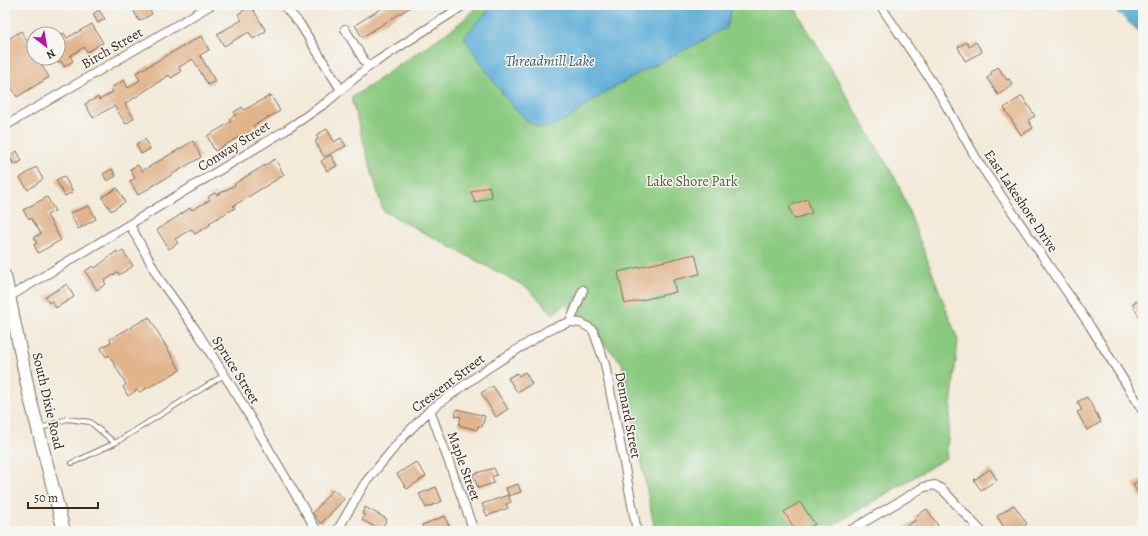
<svg xmlns="http://www.w3.org/2000/svg" width="1148" height="536" font-family="Alegreya,serif">
<rect width="100%" height="100%" fill="#f6f6f2"/>
<filter id="ink" filterUnits="userSpaceOnUse"><feTurbulence type="fractalNoise" baseFrequency=".025" numOctaves="2"/><feDisplacementMap in="SourceGraphic" scale="8" xChannelSelector="R" yChannelSelector="G"/><feConvolveMatrix kernelMatrix="1 2 1 2 8 2 1 2 1" color-interpolation-filters="sRGB"/></filter>
<filter id="wash" filterUnits="userSpaceOnUse"><feTurbulence type="fractalNoise" baseFrequency=".012" numOctaves="4" result="noise"/><feDisplacementMap in="SourceGraphic" scale="16" xChannelSelector="R" yChannelSelector="G"/><feGaussianBlur stdDeviation="0.9" result="paint"/><feColorMatrix in="noise" values="0 0 0 0 0 0 0 0 0 0 0 0 0 0 0 0 0 1.4 0 .05"/><feComposite in="paint" operator="in"/></filter>
<g filter="url(#wash)">
<rect width="100%" height="100%" fill="#f3ead9"/>
<polygon fill="#8ac980" stroke="#627a4f" points="480,5 793,5 898,183 958,340 946,458 824,531 655,531 622,363 565,304 553,314 526,287 383,211 351,98 455,27"/>
<g fill="#5eaed8" stroke="#4c6c7b">
<path d="M493 5H733L726 28C682 53 635 73 592 101 579 110 554 133 536 126 516 119 476 56 464 37Z"/>
<polygon points="1110,5 1143,5 1143,35"/>
</g>
<g id="blocks">
<g fill="#e1b48c">
<polygon points="131,5 147,5 152,14 139,21"/>
<polygon points="387,5 414,5 362,37 355,25"/>
<polygon points="251,6 266,31 253,39 249,32 224,46 217,34 242,20 238,14"/>
<polygon points="99,10 105,19 98,23 93,14"/>
<polygon points="92,24 103,43 87,52 84,47 70,56 73,61 64,67 61,61 58,63 58,36 64,33 67,38"/>
<polygon points="21,31 34,53 34,58 37,58 49,77 17,97 5,76 5,41"/>
<polygon points="201,36 209,50 200,55 215,81 208,85 193,59 179,67 181,72 171,78 169,75 125,104 134,118 126,124 114,106 93,118 85,104 98,97 99,100 113,92 111,88 124,80 128,88 140,80 136,73"/>
<polygon points="967,42 969,47 976,42 982,52 965,61 958,47"/>
<polygon points="998,67 1007,80 1009,79 1013,85 998,95 987,78 992,74 991,72"/>
<polygon points="271,95 280,111 253,126 256,131 241,140 239,137 215,151 207,136 231,122 229,119 236,115 234,112 242,107 244,110"/>
<polygon points="1022,96 1035,116 1028,120 1033,128 1021,135 1004,108"/>
<polygon points="327,129 334,142 341,138 346,146 324,157 315,141 318,139 316,135"/>
<polygon points="145,139 150,149 141,154 136,144"/>
<polygon points="193,141 201,157 138,195 130,181 135,178 130,169 138,165 142,171"/>
<polygon points="17,151 22,161 14,165 9,156"/>
<polygon points="331,155 337,166 327,171 321,161"/>
<polygon points="275,159 284,175 233,206 235,208 209,223 210,225 195,234 191,229 175,239 178,243 169,249 157,230 190,208 192,210 210,200 208,197 215,193 217,195 235,185 234,184"/>
<polygon points="36,167 43,179 28,190 20,178"/>
<polygon points="112,169 116,176 107,181 103,174"/>
<polygon points="64,176 73,192 65,196 56,180"/>
<polygon points="489,186 492,197 475,203 471,192"/>
<polygon points="117,188 125,202 111,211 102,197"/>
<polygon points="47,197 55,211 47,215 61,240 38,253 34,245 37,243 34,237 41,234 31,218 29,219 23,210"/>
<polygon points="807,199 812,213 794,219 789,206"/>
<polygon points="89,206 96,219 78,229 70,213"/>
<polygon points="117,251 118,254 123,251 133,266 119,275 118,272 104,281 106,284 97,290 85,271 93,266 95,268"/>
<polygon points="695,254 700,274 673,280 676,292 625,304 618,272"/>
<polygon points="67,284 74,297 56,308 52,301 49,303 45,297"/>
<polygon points="1143,297 1143,323 1132,304"/>
<polygon points="149,317 180,370 140,392 137,390 128,396 123,387 126,384 109,355 106,357 101,348 111,342 110,339"/>
<polygon points="525,372 532,384 517,392 508,378 517,373 519,376"/>
<polygon points="493,386 508,409 496,417 481,393"/>
<polygon points="1087,397 1101,422 1087,430 1077,412 1082,410 1077,402"/>
<polygon points="457,409 485,416 482,427 478,426 477,430 459,425 461,417 455,416"/>
<polygon points="416,462 426,476 407,489 397,474"/>
<polygon points="494,468 497,475 492,477 494,483 478,488 473,474"/>
<polygon points="990,469 997,480 981,490 974,480"/>
<polygon points="1143,479 1143,502 1133,484"/>
<polygon points="518,484 521,492 509,496 506,488"/>
<polygon points="436,487 442,501 426,508 419,494"/>
<polygon points="333,489 344,499 321,524 313,513"/>
<polygon points="508,495 511,502 506,504 508,508 487,516 482,504"/>
<polygon points="800,502 815,524 804,531 796,531 784,512"/>
<polygon points="1014,505 1027,524 1017,531 1006,531 997,516"/>
<polygon points="365,507 387,519 382,528 379,529 362,520 365,515 362,514"/>
<polygon points="927,509 938,526 930,531 898,531 916,520 914,517"/>
<polygon points="445,516 451,531 424,531 422,525"/>
</g>
</g>
</g>
<g filter="url(#ink)">
<use href="#blocks" fill-opacity="0" stroke="#7b6d5f" stroke-width="1"/>
<g fill="none" stroke-linecap="round" stroke-linejoin="round">
<defs>
<g id="service">
<polyline points="39,429 67,419 90,422 115,443"/>
<polyline points="72,463 115,443 224,375"/>
</g>
<g id="minor">
<polyline points="283,5 300,24 341,90"/>
<polyline points="880,5 936,88 979,163 1090,326 1143,411"/>
<polyline points="345,29 368,67"/>
<polyline points="5,126 211,5"/>
<polyline points="130,225 160,280 196,330 237,395 317,531"/>
<polyline points="9,297 286,130 327,102 368,67 464,5"/>
<polyline points="570,322 583,290"/>
<polyline points="430,410 474,531"/>
<polyline points="337,531 365,483 403,437 430,410 488,368 550,329 570,322 581,323 593,330 605,364 637,531"/>
<polyline points="849,531 924,487 935,485 943,490 981,531"/>
</g>
<polyline id="primary" points="5,276 29,394 64,531"/>
</defs>
<use href="#service" stroke="#7b6d5f" stroke-width="6"/>
<use href="#minor" stroke="#7b6d5f" stroke-width="10"/>
<use href="#primary" stroke="#7b6d5f" stroke-width="14"/>
<use href="#service" stroke="#fff" stroke-width="4"/>
<use href="#minor" stroke="#fff" stroke-width="8"/>
<use href="#primary" stroke="#fff" stroke-width="12"/>
</g>
</g>
<g text-anchor="middle" dominant-baseline="central" stroke-width="3" stroke-linejoin="round" paint-order="stroke">
<g font-size="14" fill="#3b2a1e" stroke="#f6f6f2">
<text transform="translate(112 48) rotate(-30)">Birch Street</text>
<text transform="translate(234 146) rotate(-32)">Conway Street</text>
<text transform="translate(1021 201) rotate(56)">East Lakeshore Drive</text>
<text transform="translate(236 370) rotate(58)">Spruce Street</text>
<text transform="translate(448 383) rotate(-37)">Crescent Street</text>
<text transform="translate(48 401) rotate(77)">South Dixie Road</text>
<text transform="translate(628 415) rotate(79)">Dennard Street</text>
<text transform="translate(464 466) rotate(70)">Maple Street</text>
</g>
<g font-size="14" fill="#535a3b" stroke="#f6f6f2">
<text x="692" y="181">Lake Shore Park</text>
</g>
<g font-size="15" font-style="italic" fill="#47585f" stroke="#f6f6f2">
<text x="550" y="61">Threadmill Lake</text>
</g>
</g>
<rect width="1148" height="536" fill="none" stroke="#f6f6f2" stroke-width="20"/>
<g transform="translate(46 46) rotate(149)"><circle r="19" fill="#f6f6f2" stroke="#aba49d"/>
<path d="M0-3L7 15L0 10L-7 15Z" fill="#b5179e"/>
<text y="-6" font-size="11" font-weight="bold" text-anchor="middle" fill="#3b2a1e">N</text>
</g>
<path d="M28 502v6h70v-6" fill="none" stroke="#3b2a1e" stroke-width="2"/>
<text x="34" y="502" font-size="12" fill="#3b2a1e" stroke="#f6f6f2" stroke-width="3" paint-order="stroke">50 m</text>
</svg>
